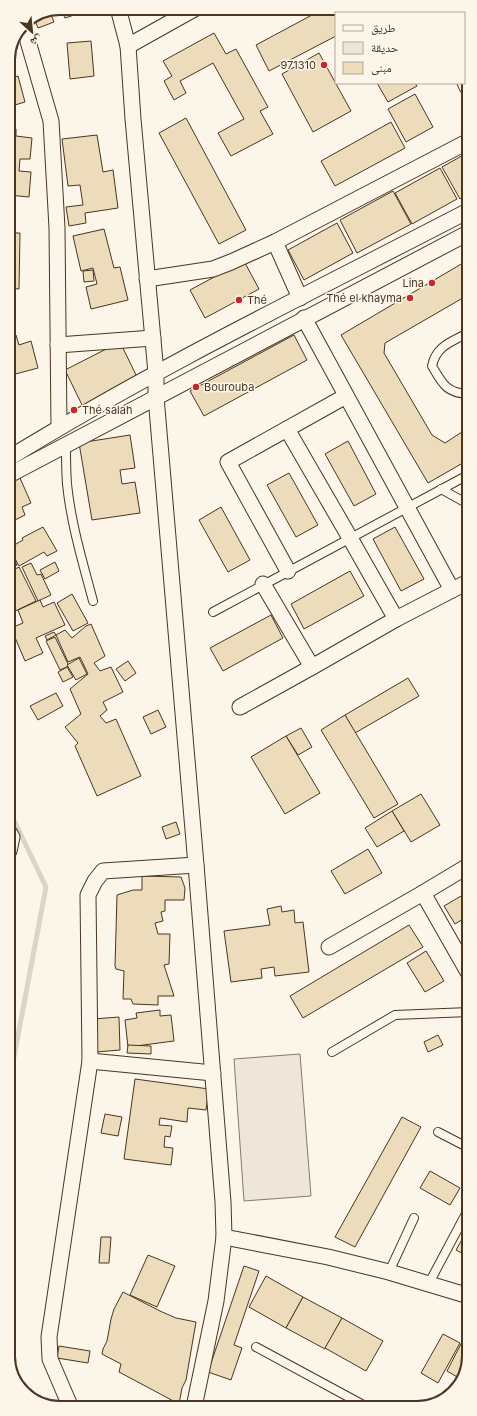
<svg xmlns="http://www.w3.org/2000/svg" width="477" height="1416" font-family="Inter,'Noto Naskh Arabic',sans-serif">
<rect width="100%" height="100%" fill="#fbf6e9"/>
<polygon fill="#ede6d9" stroke="#887966" points="300,1054 311,1196 244,1201 234,1059"/>
<g fill="none" stroke-linecap="round" stroke-linejoin="round">
<polyline stroke="#dcd4c6" stroke-width="5" points="9,810 46,887 9,1083"/>
</g>
<g fill="#ecdcbc" stroke="#4a3520">
<polygon points="60,8 89,8 90,10 65,18 61,9 48,13"/>
<polygon points="269,8 284,8 273,14"/>
<polygon points="325,8 364,8 366,13 336,13 336,36 269,71 256,45"/>
<polygon points="50,12 54,22 38,28 34,18"/>
<polygon points="214,33 226,54 236,49 268,107 260,111 273,134 231,156 218,133 244,119 213,63 180,81 186,93 174,100 164,81 172,76 163,61"/>
<polygon points="91,41 94,76 70,79 67,43"/>
<polygon points="464,41 467,47 467,60 464,54"/>
<polygon points="11,50 15,62 8,64 8,57"/>
<polygon points="319,53 351,111 313,132 282,74"/>
<polygon points="18,76 25,102 8,107 8,79"/>
<polygon points="377,83 415,83 417,86 388,102"/>
<polygon points="415,94 433,127 406,142 388,109"/>
<polygon points="186,118 246,230 219,244 159,133"/>
<polygon points="391,122 405,148 335,186 321,161"/>
<polygon points="8,129 16,129 16,136 32,138 30,159 20,159 19,171 31,172 29,197 8,195"/>
<polygon points="97,135 103,172 113,170 118,208 85,213 86,223 69,226 66,207 83,205 80,185 68,186 62,139"/>
<polygon points="467,153 467,194 460,199 442,167"/>
<polygon points="440,168 457,199 412,224 395,193"/>
<polygon points="393,191 411,224 357,253 340,220"/>
<polygon points="337,223 353,253 304,280 288,250"/>
<polygon points="104,229 114,268 120,267 128,300 91,309 86,287 97,284 93,268 81,271 73,236"/>
<polygon points="8,233 20,233 19,289 8,288"/>
<polygon points="468,260 468,295 385,343 384,353 432,435 445,443 468,428 468,460 428,483 341,335"/>
<polygon points="244,261 259,289 205,318 190,290"/>
<polygon points="93,270 94,281 84,282 83,271"/>
<polygon points="16,335 19,345 31,341 38,368 8,376 8,337"/>
<polygon points="294,335 307,360 204,416 190,391"/>
<polygon points="120,342 138,379 83,407 65,370"/>
<polygon points="130,435 135,468 120,470 122,484 135,482 140,513 92,520 79,443"/>
<polygon points="348,441 376,494 354,506 325,454"/>
<polygon points="289,473 318,525 296,537 267,485"/>
<polygon points="20,478 31,503 22,507 25,515 9,523 9,483"/>
<polygon points="221,507 250,560 228,572 199,520"/>
<polygon points="43,527 57,551 47,556 44,552 19,566 9,548 23,540 22,538"/>
<polygon points="395,527 424,579 401,591 373,539"/>
<polygon points="9,550 17,565 9,569"/>
<polygon points="55,562 59,571 45,579 40,570"/>
<polygon points="31,563 37,575 41,574 51,595 38,601 22,567"/>
<polygon points="19,567 36,601 9,614 9,572"/>
<polygon points="350,571 364,596 304,629 291,604"/>
<polygon points="72,594 88,623 73,631 57,603"/>
<polygon points="40,600 43,607 54,602 65,625 36,638 43,653 25,661 11,628 23,623 18,610"/>
<polygon points="271,615 283,638 223,671 210,648"/>
<polygon points="91,624 105,656 94,663 100,671 111,667 123,692 103,702 107,710 100,716 106,723 116,719 141,776 97,796 75,746 78,743 65,727 81,714 70,689 88,674 80,657 68,662 56,635 65,630 72,638 86,626"/>
<polygon points="54,632 56,635 47,640 45,636"/>
<polygon points="55,637 69,666 60,670 46,641"/>
<polygon points="79,658 87,674 76,680 67,665"/>
<polygon points="128,661 136,673 125,681 116,669"/>
<polygon points="67,667 73,677 63,682 58,672"/>
<polygon points="408,678 419,696 355,733 345,715"/>
<polygon points="56,693 63,706 38,720 30,706"/>
<polygon points="158,710 166,727 151,734 143,717"/>
<polygon points="345,715 398,804 374,818 321,730"/>
<polygon points="301,728 312,747 298,755 286,736"/>
<polygon points="286,736 320,793 285,814 251,757"/>
<polygon points="421,794 440,825 411,842 392,811"/>
<polygon points="392,811 404,831 377,847 365,828"/>
<polygon points="176,822 180,834 166,839 162,827"/>
<polygon points="368,849 382,873 345,894 331,871"/>
<polygon points="142,876 181,877 185,888 184,900 165,900 165,911 161,912 163,921 155,923 158,934 170,934 169,964 164,965 174,996 158,996 158,1005 133,1004 131,999 123,999 124,971 116,969 115,966 117,895 133,890 142,890"/>
<polygon points="468,892 468,916 455,924 444,906"/>
<polygon points="281,906 282,912 294,910 295,923 303,922 309,972 275,976 274,967 261,969 262,978 231,982 224,931 270,925 267,909"/>
<polygon points="409,925 423,947 303,1018 290,996"/>
<polygon points="426,951 444,981 425,992 407,963"/>
<polygon points="160,1010 160,1016 171,1015 174,1041 128,1047 125,1020 137,1018 136,1013"/>
<polygon points="119,1017 120,1050 96,1052 93,1019"/>
<polygon points="438,1035 443,1045 428,1052 424,1042"/>
<polygon points="128,1045 151,1046 151,1054 127,1053"/>
<polygon points="135,1079 209,1089 206,1110 188,1108 187,1122 160,1118 159,1125 172,1126 170,1137 165,1136 164,1147 173,1148 171,1165 124,1159"/>
<polygon points="105,1114 122,1117 118,1136 101,1133"/>
<polygon points="402,1117 421,1127 355,1247 335,1237"/>
<polygon points="430,1171 460,1188 450,1205 420,1188"/>
<polygon points="469,1227 469,1257 456,1250"/>
<polygon points="101,1237 111,1237 109,1263 99,1263"/>
<polygon points="148,1255 175,1266 157,1307 130,1295"/>
<polygon points="244,1266 259,1271 234,1345 242,1348 231,1380 208,1372"/>
<polygon points="266,1276 303,1297 286,1328 249,1307"/>
<polygon points="123,1292 160,1311 176,1318 196,1322 186,1380 182,1388 179,1404 119,1372 121,1364 102,1354 103,1349 107,1341 111,1319 114,1309"/>
<polygon points="303,1297 342,1318 325,1349 286,1328"/>
<polygon points="342,1318 383,1341 366,1371 325,1348"/>
<polygon points="443,1334 460,1343 438,1383 421,1373"/>
<polygon points="463,1340 469,1343 469,1357 466,1366 459,1378 447,1371"/>
<polygon points="59,1346 90,1351 88,1363 57,1358"/>
</g>
<g fill="none" stroke-linecap="round" stroke-linejoin="round">
<defs>
<g id="service">
<path d="M468 333C451 342 436 346 432 366 442 383 446 393 468 394"/>
<path d="M66 444C66 458 66 471 67 484 71 524 83 563 93 601"/>
<polyline points="441,489 468,504"/>
<polyline points="213,612 468,475"/>
<polyline points="458,954 468,948"/>
<polyline points="332,1052 395,1015 469,1012"/>
<polyline points="438,1132 469,1148"/>
<polyline points="389,1272 414,1218"/>
<polyline points="428,1285 469,1208"/>
<polyline points="256,1347 367,1407"/>
</g>
<g id="minor">
<polyline points="118,8 128,46 133,119 156,373 156,397 196,865 223,1202 224,1237 216,1301 194,1407"/>
<polyline points="429,11 430,13"/>
<polyline points="23,24 51,121 57,228 59,427"/>
<polyline points="128,46 196,8"/>
<polyline points="464,80 467,87"/>
<polyline points="275,242 300,298"/>
<polyline points="147,279 213,269 231,262 275,242 467,142"/>
<polyline points="304,318 452,590 468,582"/>
<polyline points="58,345 153,338"/>
<polyline points="287,429 350,538 396,619"/>
<path d="M9 458C157 367 314 291 468 211"/>
<polyline points="9,475 468,233"/>
<polyline points="288,571 228,462 346,396"/>
<polyline points="263,584 312,667 396,619 452,590"/>
<polyline points="240,707 312,667"/>
<polyline points="9,832 12,837 9,851"/>
<polyline points="468,866 423,893 468,972"/>
<polyline points="329,947 423,893"/>
<polyline points="90,1061 213,1073"/>
<polyline points="224,1237 328,1257 389,1272 469,1296"/>
<polyline points="71,1408 50,1359 49,1337 90,1061 88,895 95,881 103,871 196,865"/>
</g>
</defs>
<use href="#service" stroke="#4a3520" stroke-width="10"/>
<use href="#minor" stroke="#4a3520" stroke-width="17"/>
<use href="#service" stroke="#fbf6e9" stroke-width="8"/>
<use href="#minor" stroke="#fbf6e9" stroke-width="15"/>
</g>
<g fill="#c62828" stroke="#fbf6e9" stroke-width="1.5">
<circle cx="324" cy="65" r="4"/>
<circle cx="432" cy="283" r="4"/>
<circle cx="410" cy="298" r="4"/>
<circle cx="239" cy="300" r="4"/>
<circle cx="196" cy="387" r="4"/>
<circle cx="74" cy="410" r="4"/>
</g>
<g text-anchor="middle" dominant-baseline="central" stroke-width="3" stroke-linejoin="round" paint-order="stroke">
<g font-size="11" fill="#4a3520" stroke="#fbf6e9" text-anchor="end">
<text x="316" y="65">971310</text>
<text x="424" y="283">Lina</text>
<text x="402" y="298">Thé el khayma</text>
<text x="247" y="300" text-anchor="start">Thé</text>
<text x="204" y="387" text-anchor="start">Bourouba</text>
<text x="82" y="410" text-anchor="start">Thé salah</text>
</g>
</g>
<path d="M0 0H477V1416H0ZM60 15H417A45 45 0 0 1 462 60V1356A45 45 0 0 1 417 1401H60A45 45 0 0 1 15 1356V60A45 45 0 0 1 60 15Z" fill="#fbf6e9" fill-rule="evenodd"/>
<path fill="none" stroke="#4a3520" stroke-width="2" d="M60 15H417A45 45 0 0 1 462 60V1356A45 45 0 0 1 417 1401H60A45 45 0 0 1 15 1356V60A45 45 0 0 1 60 15Z"/>
<rect x="335" y="12" width="130" height="72" fill="#fbf6e9" stroke="#b4a999"/>
<rect x="343" y="25" width="20" height="6" fill="#fbf6e9" stroke="#b4a999"/>
<text x="371" y="32" font-size="12" fill="#4a3520">طريق</text>
<rect x="343" y="42" width="20" height="12" fill="#ede6d9" stroke="#b4a999"/>
<text x="371" y="52" font-size="12" fill="#4a3520">حديقة</text>
<rect x="343" y="62" width="20" height="12" fill="#ecdcbc" stroke="#b4a999"/>
<text x="371" y="72" font-size="12" fill="#4a3520">مبنى</text>
<g transform="translate(32 32) rotate(153)" stroke="#fbf6e9" stroke-width="3" paint-order="stroke">
<path d="M0-3L7 15L0 10L-7 15Z" fill="#4a3520"/>
<text y="-6" font-size="11" font-weight="bold" text-anchor="middle" fill="#4a3520">ش</text>
</g>
</svg>
